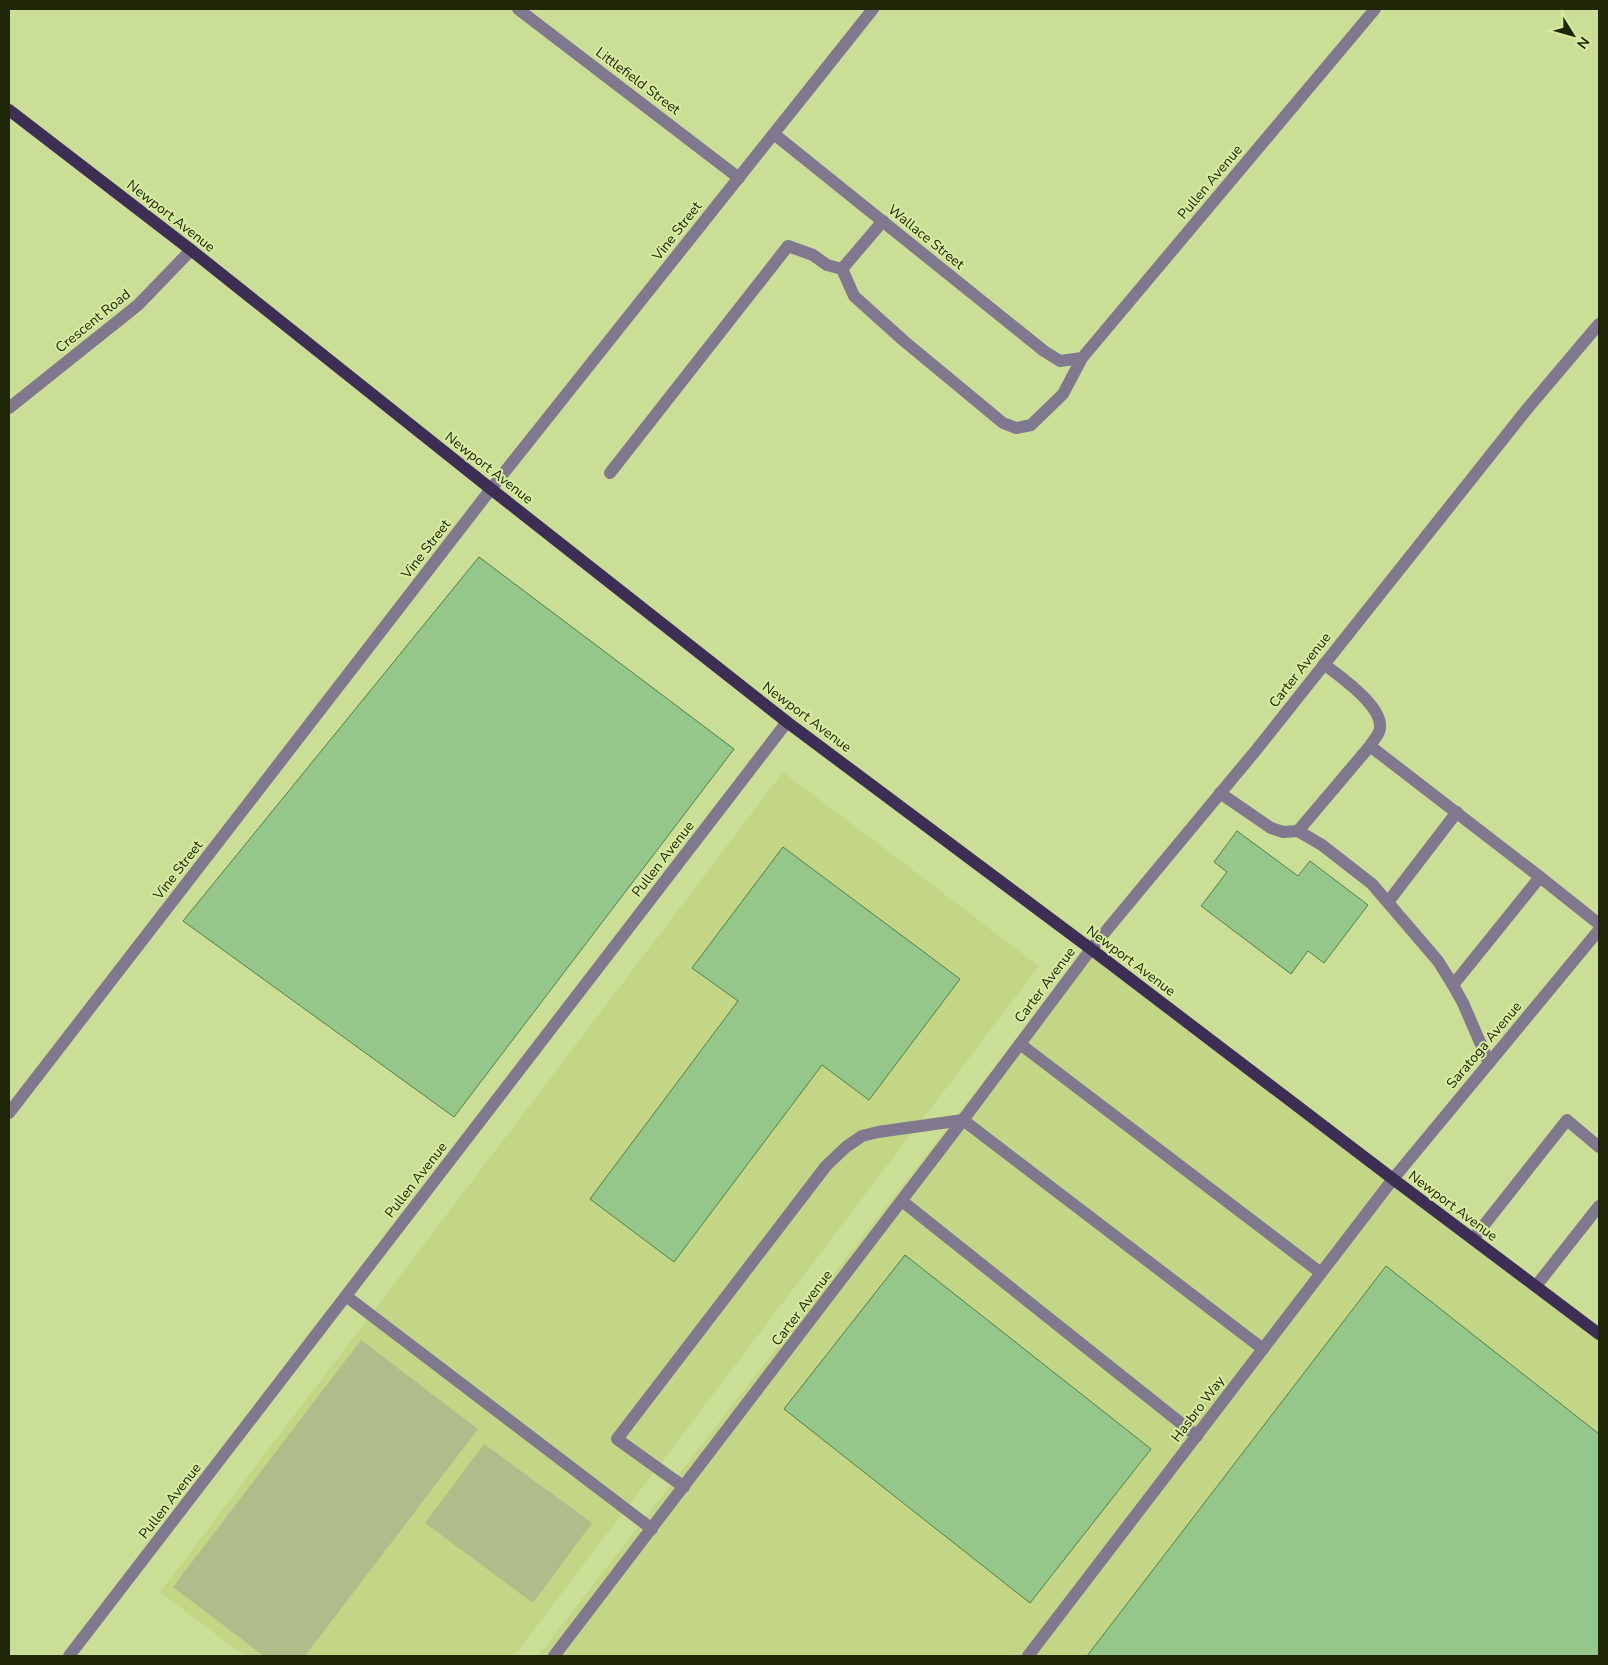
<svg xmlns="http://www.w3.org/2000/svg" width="1608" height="1665" font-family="'Nunito Sans',sans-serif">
<rect width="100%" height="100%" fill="#cbde95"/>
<g fill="#c2d685">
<polygon points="783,772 1039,966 514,1656 245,1656 160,1592"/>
<polygon points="1088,949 1111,961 1599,1341 1599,1656 538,1656 1006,1052"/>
</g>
<g fill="#afbd8a">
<polygon points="361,1340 478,1429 305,1656 264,1656 173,1587"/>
<polygon points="484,1444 592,1523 533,1603 425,1523"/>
</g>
<g fill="#95c78b" stroke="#507f47">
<polygon points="479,557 734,749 454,1117 183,921"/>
<polygon points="1237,831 1298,876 1310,861 1368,905 1324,963 1308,951 1291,974 1201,906 1227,872 1214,862"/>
<polygon points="783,847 960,979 869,1100 822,1065 674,1262 590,1199 738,1001 692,968"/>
<polygon points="905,1255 1151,1449 1030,1603 784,1409"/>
<polygon points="1386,1266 1599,1434 1599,1656 1087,1656"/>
</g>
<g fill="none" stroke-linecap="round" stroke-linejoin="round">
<g stroke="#80788f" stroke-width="12">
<polyline points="518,9 739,178"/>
<polyline points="774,134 1044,351 1060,361 1082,358 1375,9"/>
<polyline points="842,269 854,296 904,341 1003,423 1016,428 1031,425 1063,394 1082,358"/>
<polyline points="9,408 138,305 191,250"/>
<polyline points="610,473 788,246 813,255 827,265 842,269 883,221"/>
<polyline points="1220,793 1271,828 1283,832 1298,831 1322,845 1372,884 1438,961 1453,985 1540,877 1370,746"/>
<path d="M1298 831 1370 746C1372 742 1377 737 1379 732 1388 709 1340 677 1324 664"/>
<polyline points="1540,877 1599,924"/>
<polyline points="1388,902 1457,812"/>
<polyline points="1453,985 1463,1003 1489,1063"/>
<polyline points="1020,1044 1321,1273"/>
<polyline points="9,1113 491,489 873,9"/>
<polyline points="902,1201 1197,1436"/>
<polyline points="1473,1239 1567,1120 1599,1147"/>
<polyline points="1536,1286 1599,1206"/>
<polyline points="346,1296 652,1529"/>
<polyline points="684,1487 617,1439 826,1166 846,1147 862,1136 878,1132 963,1120 1263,1349"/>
<polyline points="69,1656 787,722"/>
<polyline points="554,1656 963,1120 1091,949 1257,749 1527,409 1599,324"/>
<polyline points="1028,1656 1393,1179 1599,930"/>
</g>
<polyline stroke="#3d2e55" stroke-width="12" points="9,110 191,250 491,489 787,722 1091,949 1393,1179 1599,1334"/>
</g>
<g text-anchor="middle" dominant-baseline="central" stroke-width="4" stroke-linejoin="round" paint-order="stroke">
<g font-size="14" fill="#202608" stroke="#d8eca1">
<text transform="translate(638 81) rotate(37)">Littlefield Street</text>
<text transform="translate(1210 182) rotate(-50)">Pullen Avenue</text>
<text transform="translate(171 216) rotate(38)">Newport Avenue</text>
<text transform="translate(677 231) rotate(-52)">Vine Street</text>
<text transform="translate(926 237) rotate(39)">Wallace Street</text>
<text transform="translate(93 321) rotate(-39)">Crescent Road</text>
<text transform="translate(489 468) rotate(38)">Newport Avenue</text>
<text transform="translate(426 549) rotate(-52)">Vine Street</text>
<text transform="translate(1300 670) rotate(-52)">Carter Avenue</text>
<text transform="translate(807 717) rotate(37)">Newport Avenue</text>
<text transform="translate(663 859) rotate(-52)">Pullen Avenue</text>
<text transform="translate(178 870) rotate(-52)">Vine Street</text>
<text transform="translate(1131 961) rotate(37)">Newport Avenue</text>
<text transform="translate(1045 985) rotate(-53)">Carter Avenue</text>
<text transform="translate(1484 1045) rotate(-50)">Saratoga Avenue</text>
<text transform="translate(416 1180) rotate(-52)">Pullen Avenue</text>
<text transform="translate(1453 1206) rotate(37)">Newport Avenue</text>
<text transform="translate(802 1308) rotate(-53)">Carter Avenue</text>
<text transform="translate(1198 1409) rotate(-53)">Hasbro Way</text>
<text transform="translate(170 1501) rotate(-52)">Pullen Avenue</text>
</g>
</g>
<rect width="1608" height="1665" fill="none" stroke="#202608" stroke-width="20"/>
<g transform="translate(1573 35) rotate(127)" stroke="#d8eca1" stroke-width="4" paint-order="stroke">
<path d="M0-4L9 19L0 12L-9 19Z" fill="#202608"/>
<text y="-8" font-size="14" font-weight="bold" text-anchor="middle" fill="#202608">N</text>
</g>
</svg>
